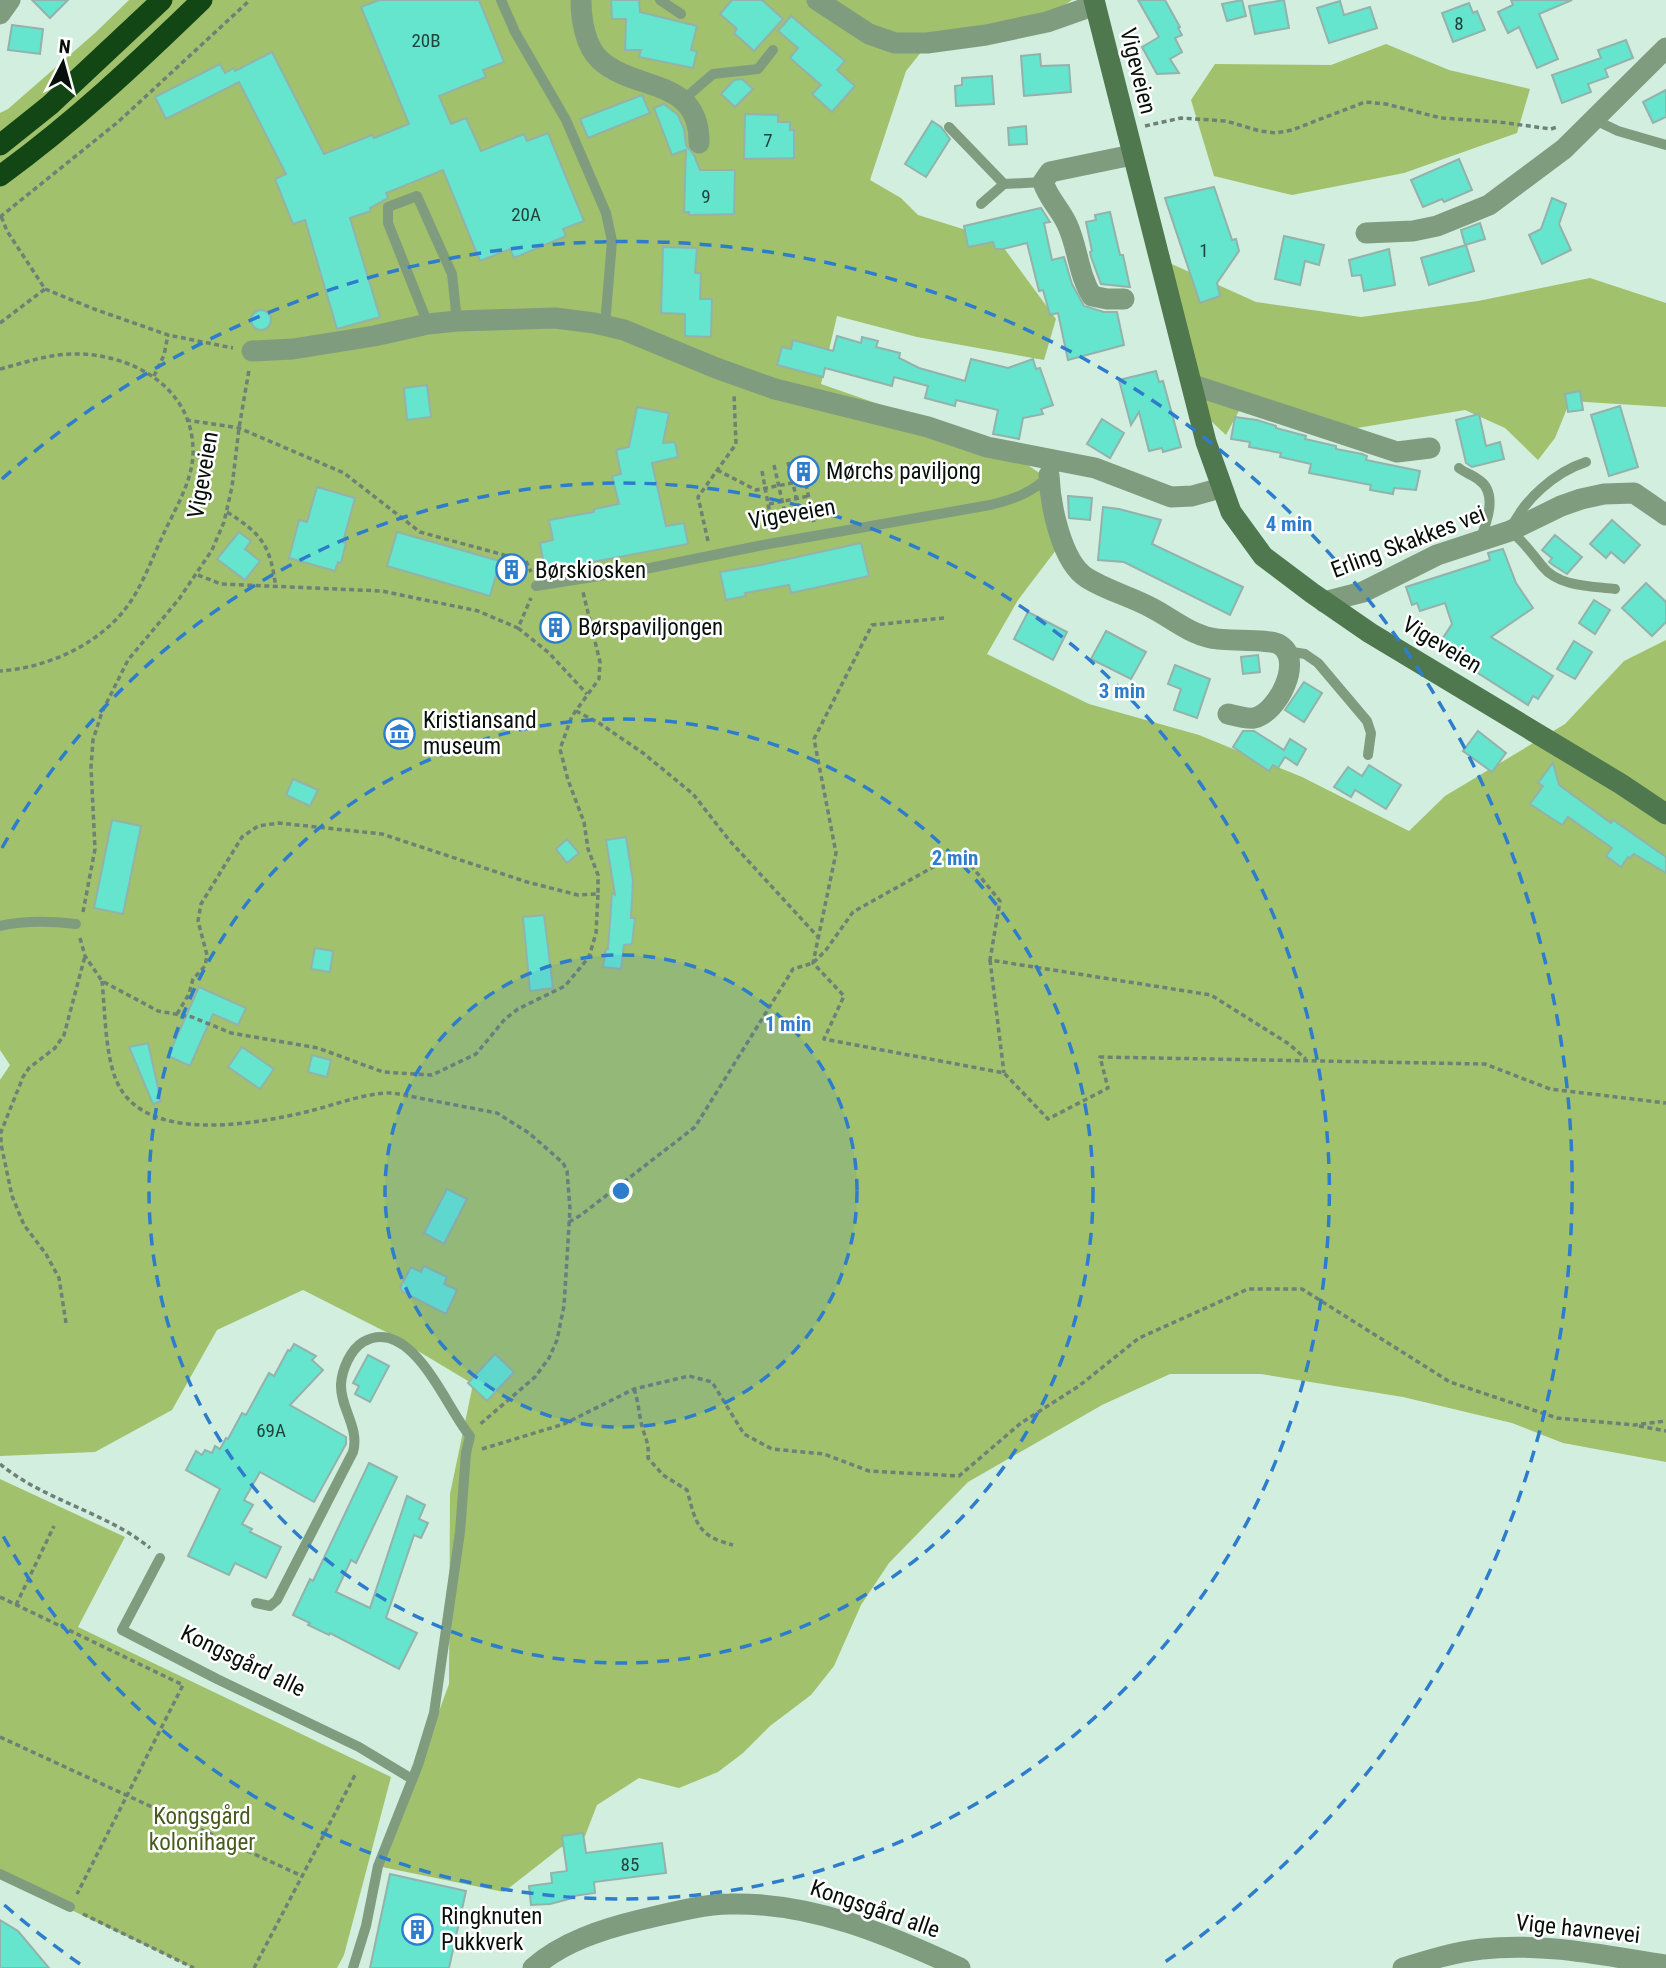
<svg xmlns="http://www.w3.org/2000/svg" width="1666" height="1968" font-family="'Roboto Condensed',sans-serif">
<rect width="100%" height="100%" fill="#d2eedf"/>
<g fill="#a1c16c">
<polygon points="129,0 1072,0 1044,19 930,41 906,71 870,180 901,198 918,215 998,240 1056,319 1044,360 917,337 837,316 821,384 999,446 1047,478 1056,550 1018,600 987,654 1089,704 1199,735 1302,777 1409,831 1445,796 1565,724 1624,661 1666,640 1666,1462 1563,1443 1512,1423 1403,1397 1261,1374 1170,1374 1102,1405 968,1482 889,1563 861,1605 834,1666 811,1695 770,1726 743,1753 718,1772 679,1788 639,1778 597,1805 585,1836 560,1848 504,1892 382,1867 449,1684 450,1494 473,1384 388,1333 303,1290 217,1330 172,1410 95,1452 0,1456 0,1080 10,1065 0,1050 0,113 8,109 95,33"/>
<polygon points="1386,44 1449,70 1530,89 1517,133 1404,173 1292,195 1214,176 1191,100 1215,64 1331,65"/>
<polygon points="1165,261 1256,302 1361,317 1478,301 1590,278 1666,303 1666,407 1570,401 1555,438 1538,460 1505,428 1465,410 1351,429 1241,407 1226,435 1184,396"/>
<polygon points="0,1479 125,1537 78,1627 391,1777 344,1955 337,1968 193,1968 0,1876"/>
</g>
<g fill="#65e4ce" stroke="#93b2ab" stroke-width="2">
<polygon points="32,0 68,0 50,18"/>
<polygon points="379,0 479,0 504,62 483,70 486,77 439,96 451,124 466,118 481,151 524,134 527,141 548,133 584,221 563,229 566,236 514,258 510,249 480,261 443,170 386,193 388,198 370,208 371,211 350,218 380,317 337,329 305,220 293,224 275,179 286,174 239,82 166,119 155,97 220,64 225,73 234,68 235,71 272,52 324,154 372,135 374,138 409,124 361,7"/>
<polygon points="611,0 639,0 640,12 697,26 691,50 697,51 693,68 639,57 641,50 625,50 626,19 612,19"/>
<polygon points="732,0 762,0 783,19 754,51 734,33 737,29 720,14"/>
<polygon points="1138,0 1165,0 1180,27 1178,28 1182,35 1175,38 1182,52 1170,59 1179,73 1157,74 1142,47 1159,37"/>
<polygon points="1242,0 1246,16 1227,21 1222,4"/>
<polygon points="1284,0 1289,28 1255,34 1249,6"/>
<polygon points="1511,0 1572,0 1539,14 1558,59 1537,68 1519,27 1508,33 1498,12 1513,5"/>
<polygon points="1340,1 1344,15 1370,7 1377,28 1329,43 1317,8"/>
<polygon points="1469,3 1473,13 1477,11 1485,30 1453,42 1442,13"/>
<polygon points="791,16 845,61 837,70 855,86 832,112 812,94 821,85 790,58 798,48 778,31"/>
<polygon points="12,25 43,29 40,54 8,50"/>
<polygon points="1626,40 1633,58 1605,69 1608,77 1588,84 1591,92 1562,103 1552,75 1601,58 1598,50"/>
<polygon points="1040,54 1041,66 1069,65 1071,92 1024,96 1021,56"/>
<polygon points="992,76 994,104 956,106 955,86 962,85 962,78"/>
<polygon points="742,79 753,89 735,107 721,94 734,80"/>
<polygon points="1666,90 1666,117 1653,123 1643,102"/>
<polygon points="642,95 650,113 588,138 580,119"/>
<polygon points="664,104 678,115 684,129 686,145 694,155 700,170 735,170 734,214 689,215 689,212 684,212 686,150 672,155 654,108"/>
<polygon points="745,114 778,115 778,122 790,122 790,130 794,130 794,158 744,159"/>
<polygon points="932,121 941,127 950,139 926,177 905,164"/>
<polygon points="1026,126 1027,144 1009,145 1008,128"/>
<polygon points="1459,159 1472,190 1444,202 1442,199 1423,207 1411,180"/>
<polygon points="1214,187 1228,228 1232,240 1236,239 1239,251 1217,283 1220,296 1200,303 1165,198"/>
<polygon points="1552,198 1566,204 1559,224 1571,250 1542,264 1529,235 1541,229"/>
<polygon points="1041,208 1050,222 1044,223 1052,260 1064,257 1072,284 1084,306 1104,312 1117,312 1124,345 1068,360 1058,313 1050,315 1043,290 1039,291 1027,243 1003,249 995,249 993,242 968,247 964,226"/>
<polygon points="1110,212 1120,255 1123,255 1130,287 1101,284 1091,257 1090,252 1092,251 1086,222 1096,220 1095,215"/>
<polygon points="1480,223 1485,239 1465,245 1461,230"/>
<polygon points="1284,236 1324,245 1319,265 1305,261 1300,285 1275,279"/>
<polygon points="1466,245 1474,271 1429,285 1421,258"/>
<polygon points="663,247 697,248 695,273 701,273 700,299 712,299 711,337 685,336 685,314 661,313"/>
<polygon points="1389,249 1395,285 1364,291 1361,275 1352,276 1349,260"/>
<circle cx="261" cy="320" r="10"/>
<polygon points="837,336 861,343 862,337 878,341 876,347 900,353 899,358 919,368 965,381 971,359 1008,368 1033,359 1036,369 1040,368 1053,405 1041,409 1043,414 1023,418 1019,439 993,434 998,410 956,400 955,406 925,398 928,386 894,377 892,386 825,368 823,377 777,365 782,347 791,349 793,340 833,351"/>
<polygon points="1156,371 1159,382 1163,381 1181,447 1163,452 1162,448 1149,451 1139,412 1131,425 1119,380"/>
<polygon points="427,385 431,417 407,420 404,388"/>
<polygon points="1580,391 1583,410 1568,412 1565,394"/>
<polygon points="1620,406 1638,467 1609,476 1591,415"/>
<polygon points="637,407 669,413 663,443 675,442 678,457 652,463 666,526 684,523 688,544 545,571 540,543 553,540 549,520 594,512 594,509 619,504 612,476 621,474 616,450 629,447"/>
<polygon points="1479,414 1486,446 1500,442 1504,459 1472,467 1466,463 1456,420"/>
<polygon points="1235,417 1257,420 1276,426 1276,428 1306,436 1305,439 1336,446 1336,449 1362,454 1367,456 1366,460 1420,471 1416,490 1394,488 1393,494 1370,490 1371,485 1309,473 1311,464 1280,457 1281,453 1249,447 1250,442 1231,439"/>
<polygon points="1102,419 1124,433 1110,458 1087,444"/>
<polygon points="809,459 815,482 797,486 791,463"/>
<polygon points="317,487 355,498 343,542 346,543 341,563 338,562 335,571 289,558 299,520 307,522"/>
<polygon points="1068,496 1092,498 1090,520 1069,518"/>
<polygon points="1103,507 1119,509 1161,520 1152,544 1243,587 1230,615 1124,562 1098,560"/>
<polygon points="1612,520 1640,545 1624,563 1611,552 1606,558 1590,544"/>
<polygon points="239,532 251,541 245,549 260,561 245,580 217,559"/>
<polygon points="397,532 500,561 490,596 387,566"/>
<polygon points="1555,535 1582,557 1567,574 1553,565 1549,562 1552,558 1542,550"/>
<polygon points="861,543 869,576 791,593 789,585 745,593 746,596 726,600 720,572 761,565"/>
<polygon points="1503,549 1516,583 1533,608 1491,637 1553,676 1538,699 1533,696 1528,705 1437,647 1452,624 1445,603 1420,611 1417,603 1412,605 1406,587 1490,560 1488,553"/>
<polygon points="1646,583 1666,602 1666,622 1652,636 1622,608"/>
<polygon points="1594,600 1610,610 1595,634 1579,623"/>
<polygon points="1028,612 1067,632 1053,660 1014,639"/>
<polygon points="1106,631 1146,652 1131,679 1091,659"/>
<polygon points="1574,641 1592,652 1575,679 1557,669"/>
<polygon points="1258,655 1260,672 1243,674 1241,657"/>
<polygon points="1175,665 1210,679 1197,718 1174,710 1181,689 1168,684"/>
<polygon points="1304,682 1322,693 1304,722 1285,710"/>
<polygon points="1243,731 1254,731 1284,750 1290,739 1306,749 1297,765 1285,757 1278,768 1273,765 1269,771 1233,747"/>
<polygon points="1478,731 1506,753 1492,772 1463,751"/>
<polygon points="1553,763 1559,785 1611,823 1613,820 1666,857 1666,873 1634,854 1630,858 1628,857 1621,867 1606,856 1612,848 1568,817 1562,825 1530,804 1543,786 1538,783"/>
<polygon points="1369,765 1401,785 1386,809 1355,790 1351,797 1334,787 1348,767 1362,776"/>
<polygon points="293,779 318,790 310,806 286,795"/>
<polygon points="112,820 141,826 123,914 94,908"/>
<polygon points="626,837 633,881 631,918 635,918 632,944 624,945 621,969 603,967 606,949 608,949 612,893 615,895 606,840"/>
<polygon points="567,839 579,853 567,863 556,849"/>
<polygon points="544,915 553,988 530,991 523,917"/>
<polygon points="315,948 333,951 330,972 311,969"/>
<polygon points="199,987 246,1008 238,1025 213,1014 190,1066 168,1056"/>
<polygon points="148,1043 161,1101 153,1104 129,1047"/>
<polygon points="242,1047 274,1069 260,1089 228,1067"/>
<polygon points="312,1055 331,1060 327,1077 308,1072"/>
<polygon points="447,1189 467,1199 444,1244 424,1233"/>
<polygon points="424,1266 447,1277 444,1284 457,1290 446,1314 403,1292 400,1288 411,1267 421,1272"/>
<polygon points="294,1344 316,1356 312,1360 323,1370 290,1405 346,1437 346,1444 314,1502 260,1472 244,1500 253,1505 242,1524 252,1529 250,1532 281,1547 266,1578 235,1563 229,1575 188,1556 220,1489 186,1470 196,1451 202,1455 205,1450 212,1453 215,1446 220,1449 226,1438 228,1439 242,1413 246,1415 269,1373 274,1376 288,1350 290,1351"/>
<polygon points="495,1354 514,1372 487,1401 468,1383"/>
<polygon points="368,1355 389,1366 370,1402 355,1394 359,1386 353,1383"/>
<polygon points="369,1463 397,1477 356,1563 351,1560 336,1592 370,1608 407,1496 425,1505 419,1519 428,1523 421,1538 414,1535 386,1618 417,1633 399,1669 330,1633 329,1635 308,1625 310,1623 293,1615 310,1579 313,1581"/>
<polygon points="583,1833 586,1853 662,1843 666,1873 594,1882 595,1893 573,1896 573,1898 550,1904 531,1905 529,1886 552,1883 551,1873 567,1871 562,1836"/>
<polygon points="390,1874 466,1891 449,1968 370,1968"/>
<polygon points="0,1920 18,1931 49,1968 0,1968"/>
</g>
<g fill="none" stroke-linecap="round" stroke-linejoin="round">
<g stroke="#6e8176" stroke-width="3.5" stroke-dasharray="5 3.5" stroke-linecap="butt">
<polyline points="1145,126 1181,118 1226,121 1260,131 1276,133 1292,130 1365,102 1386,104 1441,118 1499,122 1551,129 1557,127"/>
<polyline points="0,217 118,122 250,0"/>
<polyline points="45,289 94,309 168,335 233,348"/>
<polyline points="0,323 45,289 7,231 1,216"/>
<path d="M0 369C19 364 38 358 57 355 120 347 195 382 193 454 192 482 175 509 164 533 151 560 141 591 122 613 92 648 44 668 0 671"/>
<polyline points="154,376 164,355 168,335"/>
<polyline points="186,420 239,428 344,473 420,532 526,561 531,572"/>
<polyline points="788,462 800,514"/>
<polyline points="774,465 786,518"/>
<polyline points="717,470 756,490 797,482"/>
<polyline points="762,471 771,520"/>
<polyline points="806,484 814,523"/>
<polyline points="769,504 809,496"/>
<path d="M227 512C263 535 270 545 276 588"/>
<polyline points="708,541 698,497 736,444 734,394"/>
<polyline points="198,575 221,584 382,591 478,611 518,628 531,598"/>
<polyline points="944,618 872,625 814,739 836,853 813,963 844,996 824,1039 1004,1073 1048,1119 1108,1088 1100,1057 1485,1064 1550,1089 1666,1103"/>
<polyline points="518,628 549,653 587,694"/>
<polyline points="576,711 599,723 643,753 693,794 729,840 819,938"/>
<polyline points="83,912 95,849 91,767 93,740 102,712 128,660 179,599 212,550 224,522 232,487 239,428 249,370"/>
<polyline points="80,938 85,956 102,981 158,1011 192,1017 231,1033 318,1048 383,1072 432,1075 476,1054 505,1019 518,1009 565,986 589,957 596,933 598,894"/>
<polyline points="990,960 1004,1073"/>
<path d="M102 981C105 1009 105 1056 117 1082 145 1145 257 1124 310 1111 334 1105 368 1092 393 1093L497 1113 529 1133 563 1163 567 1171 570 1209 564 1306 557 1340 549 1358 535 1377 478 1426"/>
<polyline points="177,1014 189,994 193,979 205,966 207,955 198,921 201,904 242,837 258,826 279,823 382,834 527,882 578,895 598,894 598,875 588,849 584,822 568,780 560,749 572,716 599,679 600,662 583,592"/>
<polyline points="569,1222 581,1215 695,1127 793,969 813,963 826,950 853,912 960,852 1000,901 990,960 1211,995 1289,1044 1306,1059"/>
<polyline points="66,1323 59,1278 46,1254 24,1225 12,1196 1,1144 1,1132 23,1077 29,1068 55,1048 64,1035 85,956"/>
<path d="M634 1389C639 1403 639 1417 643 1430 647 1441 649 1446 648 1458L663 1475 687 1490C696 1523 697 1536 733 1545"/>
<polyline points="1639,1426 1666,1431"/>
<polyline points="482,1449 564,1424 634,1389 689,1376 712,1382 744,1434 772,1449 824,1454 869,1471 959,1476 1021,1423 1079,1386 1139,1338 1248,1289 1302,1289 1450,1382 1557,1418 1634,1425 1666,1421"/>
<path d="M0 1464C45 1501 106 1512 150 1548"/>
<polyline points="0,1597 183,1685 77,1894"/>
<polyline points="16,1605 54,1526"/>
<polyline points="0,1737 302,1876"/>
<polyline points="83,1914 194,1968"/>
<polyline points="254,1968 355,1775"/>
</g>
<g stroke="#809c7f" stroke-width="10">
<polyline points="501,0 515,32 566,120 606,213 612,241 605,325"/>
<polyline points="660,0 681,14"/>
<polyline points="683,100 713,74 758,69 773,50"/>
<polyline points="1593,119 1618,131 1666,145"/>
<polyline points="949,127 1004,184"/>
<polyline points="981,204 1004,184 1043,182"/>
<polyline points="428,324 388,223 388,207 417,196 452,274 457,321"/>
<path d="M1586 462C1555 472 1523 500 1510 531 1524 541 1532 554 1543 567 1559 587 1592 586 1615 589"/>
<path d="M1459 468C1465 473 1473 475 1479 480 1498 493 1487 522 1480 540"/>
<path d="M536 586 650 568 763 545 990 505C1014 499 1032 493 1050 475"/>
<polyline points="1286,651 1305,654 1318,663 1367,721 1371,733 1368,755"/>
<path d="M0 926C26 920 50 921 76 924"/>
<polyline points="160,1558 122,1630 217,1679 359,1747 412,1779"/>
<path d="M256 1603 270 1606 277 1600 353 1452C360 1428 340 1408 341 1384 342 1370 350 1350 363 1342 412 1314 447 1410 470 1436L466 1453 460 1532 434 1713 418 1765 378 1866 366 1926 353 1968"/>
<polyline points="0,1874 70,1907"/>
</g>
<g stroke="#809c7f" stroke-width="21">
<path d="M581 0C581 19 585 46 600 60 635 92 700 77 699 143"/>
<polyline points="817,0 869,34 895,43 927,43 986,35 1047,22 1095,5"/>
<polyline points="0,14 10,0"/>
<polyline points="1366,233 1413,231 1437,226 1489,205 1564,149 1666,48"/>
<path d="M1124 299H1107L1092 296C1078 274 1078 247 1067 224 1060 209 1048 198 1043 182L1050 172 1132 155"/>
<polyline points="252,351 293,349 374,336 428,324 457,321 555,318 594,323 624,330 716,368 775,389 928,427 987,447 1095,468 1171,497 1192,496 1221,488"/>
<polyline points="1193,385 1397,452 1430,448"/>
<path d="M1049 475C1050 503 1061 562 1087 578 1106 590 1129 596 1150 607 1170 617 1188 633 1211 638 1228 642 1269 638 1280 645 1304 660 1278 713 1254 718 1246 719 1236 716 1228 714"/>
<polyline points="1324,602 1363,592 1437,555 1510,531 1561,506 1581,499 1604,494 1634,493 1666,515"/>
<path d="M533 1968C562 1942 603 1929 640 1920 666 1914 703 1904 730 1904 811 1902 887 1934 960 1968"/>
<path d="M1403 1968C1429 1960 1455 1952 1482 1949 1544 1942 1606 1956 1666 1965"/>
</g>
<polyline stroke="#4f784e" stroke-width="21" points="1094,0 1206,442 1231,512 1263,556 1312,593 1370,633 1621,784 1666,814"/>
<g stroke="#134615" stroke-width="21">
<polyline points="0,145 50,105 162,0"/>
<path d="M0 176C73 123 137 63 202 0"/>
</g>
</g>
<circle cx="621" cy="1191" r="236" fill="#2e7dcd" fill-opacity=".12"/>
<g fill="none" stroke="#2e7dcd" stroke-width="3.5" stroke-dasharray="12 9">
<circle cx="621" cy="1191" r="236"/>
<circle cx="621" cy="1191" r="472"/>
<path d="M2 848A708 708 0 1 1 2 1534"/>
<path d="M80 1964A944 944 0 0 1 2 1903M2 479A944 944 0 1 1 1162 1964"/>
</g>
<defs>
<symbol id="building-ring" viewBox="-11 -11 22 22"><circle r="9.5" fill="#fff" stroke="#2e7dcd" stroke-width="1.5"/><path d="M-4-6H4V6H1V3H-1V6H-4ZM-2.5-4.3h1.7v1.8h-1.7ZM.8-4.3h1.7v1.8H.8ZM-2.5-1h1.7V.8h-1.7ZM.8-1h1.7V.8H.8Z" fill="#2e7dcd"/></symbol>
<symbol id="museum-ring" viewBox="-11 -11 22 22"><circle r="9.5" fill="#fff" stroke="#2e7dcd" stroke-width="1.5"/><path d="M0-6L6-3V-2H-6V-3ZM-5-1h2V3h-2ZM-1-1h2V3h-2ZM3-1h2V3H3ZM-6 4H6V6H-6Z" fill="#2e7dcd"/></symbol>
</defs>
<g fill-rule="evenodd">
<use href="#building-ring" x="786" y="454" width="35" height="35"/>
<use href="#building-ring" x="494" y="552" width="35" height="35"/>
<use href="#building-ring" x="538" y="610" width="35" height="35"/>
<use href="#museum-ring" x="382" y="716" width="35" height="35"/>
<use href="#building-ring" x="400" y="1912" width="35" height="35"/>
</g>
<g text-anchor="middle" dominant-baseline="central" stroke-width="5" stroke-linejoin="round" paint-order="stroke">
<g font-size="19" fill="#1e443b">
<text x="1459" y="23">8</text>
<text x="426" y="40">20B</text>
<text x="768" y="140">7</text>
<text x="706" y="196">9</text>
<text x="526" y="214">20A</text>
<text x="1204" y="250">1</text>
<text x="271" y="1430">69A</text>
<text x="630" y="1864">85</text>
</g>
<g font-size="23" fill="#060f0a" stroke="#fff">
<text transform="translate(1138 71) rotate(76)">Vigeveien</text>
<text transform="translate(203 475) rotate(-80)">Vigeveien</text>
<text transform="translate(792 514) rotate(-10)">Vigeveien</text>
<text transform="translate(1408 542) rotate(-21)">Erling Skakkes vei</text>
<text transform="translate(1442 645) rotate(31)">Vigeveien</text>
<text transform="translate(243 1661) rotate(26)">Kongsgård alle</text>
<text transform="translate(875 1909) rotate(19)">Kongsgård alle</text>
<text transform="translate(1578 1929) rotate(6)">Vige havnevei</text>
</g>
<g font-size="23" fill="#060f0a" stroke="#fff" text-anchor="start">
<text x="826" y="471">Mørchs paviljong</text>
<text x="535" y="570">Børskiosken</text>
<text x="578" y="627">Børspaviljongen</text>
<text x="423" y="720">Kristiansand<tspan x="423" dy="26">museum</tspan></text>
<text x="441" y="1916">Ringknuten<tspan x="441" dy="26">Pukkverk</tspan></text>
</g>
<g font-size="23" fill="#475b1f" stroke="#fff">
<text x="202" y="1816">Kongsgård<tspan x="202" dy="26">kolonihager</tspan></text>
</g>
</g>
<circle cx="621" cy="1191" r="10" fill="#2e7dcd" stroke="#fff" stroke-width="3.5"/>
<g font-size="21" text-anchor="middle" font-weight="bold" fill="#2e7dcd" stroke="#fff" stroke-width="5" stroke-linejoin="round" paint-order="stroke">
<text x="1289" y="531">4 min</text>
<text x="1122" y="698">3 min</text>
<text x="955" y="865">2 min</text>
<text x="788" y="1031">1 min</text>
</g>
<g transform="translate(63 63) rotate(6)" stroke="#ffffff" stroke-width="5" paint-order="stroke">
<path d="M0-5L12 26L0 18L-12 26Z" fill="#060f0a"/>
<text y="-10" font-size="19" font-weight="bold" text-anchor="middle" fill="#060f0a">N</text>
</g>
</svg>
